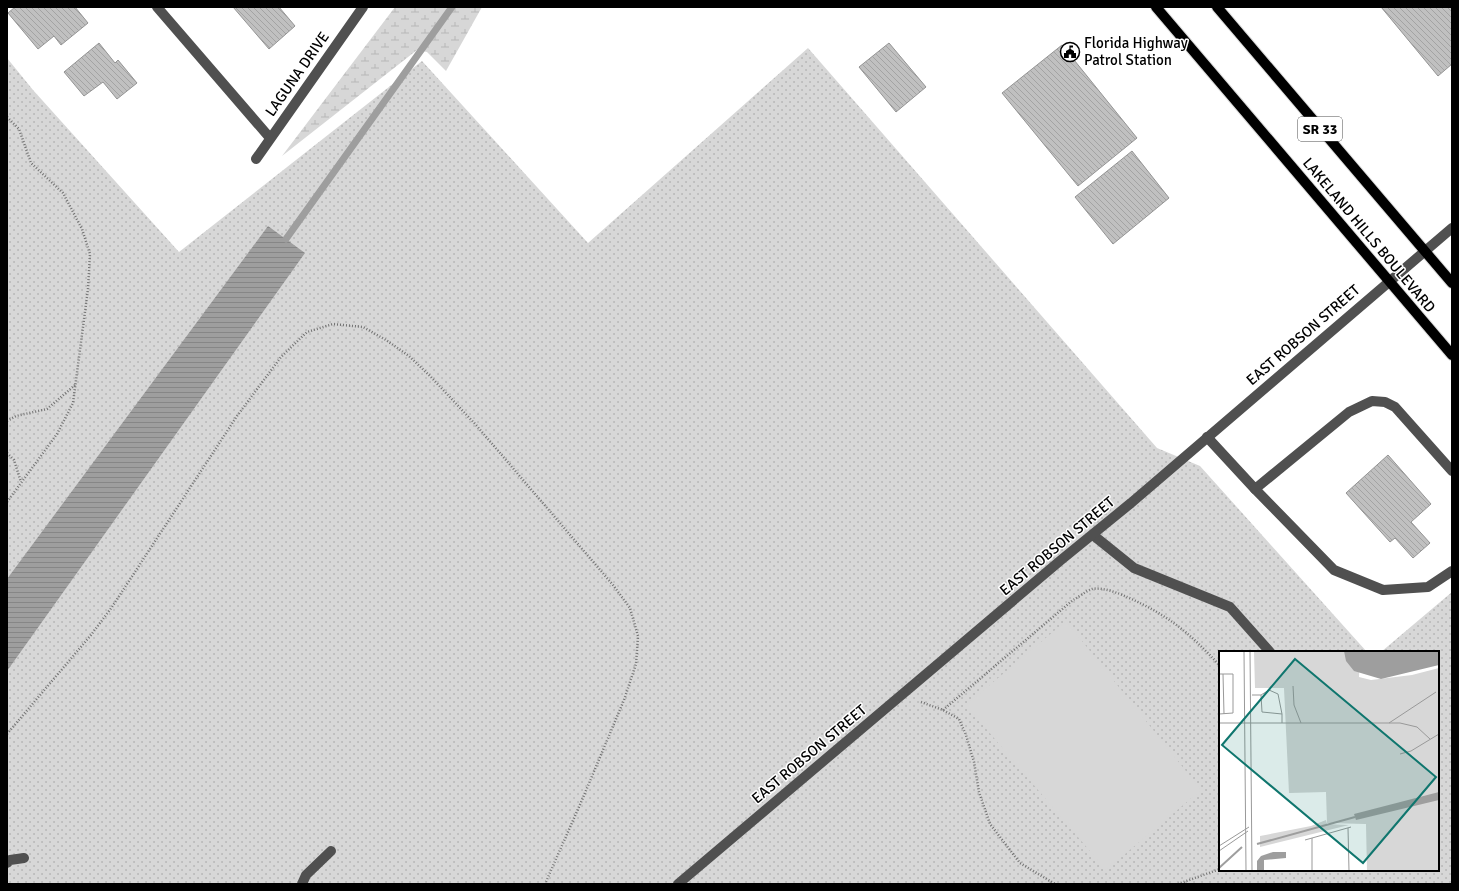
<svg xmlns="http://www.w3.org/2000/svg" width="1459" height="891" font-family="Signika,sans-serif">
<defs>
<pattern id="grass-dots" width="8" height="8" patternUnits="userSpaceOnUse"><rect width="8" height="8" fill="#d7d7d7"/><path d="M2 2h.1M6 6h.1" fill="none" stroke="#b7b7b7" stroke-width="1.8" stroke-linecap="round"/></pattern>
<pattern id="wetland-marsh" width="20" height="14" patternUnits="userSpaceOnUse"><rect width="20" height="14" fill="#d7d7d7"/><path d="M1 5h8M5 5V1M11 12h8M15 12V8" fill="none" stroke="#b7b7b7"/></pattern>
<pattern id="water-rules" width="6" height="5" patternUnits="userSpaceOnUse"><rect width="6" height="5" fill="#9e9e9e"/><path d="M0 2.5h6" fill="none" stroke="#868686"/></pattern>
<pattern id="building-back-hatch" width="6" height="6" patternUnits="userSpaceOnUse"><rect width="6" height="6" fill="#c0c0c0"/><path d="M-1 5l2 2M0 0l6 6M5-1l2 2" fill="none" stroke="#a3a3a3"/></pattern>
</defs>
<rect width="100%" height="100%" fill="#fff"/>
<polygon fill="url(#grass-dots)" points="808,48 1157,448 1200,466 1367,652 1220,652 1220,870 1438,870 1438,652 1381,652 1452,592 1452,884 7,884 7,58 33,90 179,252 422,61 588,243"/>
<polygon fill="url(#wetland-marsh)" points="395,7 482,7 446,71 427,52 417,50 282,156"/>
<polygon fill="#d7d7d7" points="1066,621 1201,790 1106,870 966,705"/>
<polygon fill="url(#water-rules)" points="268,226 305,253 7,671 7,579"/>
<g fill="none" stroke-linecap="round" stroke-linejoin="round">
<polyline stroke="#9e9e9e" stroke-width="7" points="286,239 452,7"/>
</g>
<g fill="url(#building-back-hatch)" stroke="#949494">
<polygon points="15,7 75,7 88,23 61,45 54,36 38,49 8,13"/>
<polygon points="233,7 279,7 295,26 269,49"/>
<polygon points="1381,7 1452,7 1452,64 1438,76"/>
<polygon points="99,43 115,63 118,60 137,83 117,99 103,82 84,96 64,72"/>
<polygon points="889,43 926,87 896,112 859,67"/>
<polygon points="1062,45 1137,138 1078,186 1002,93"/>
<polygon points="1132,151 1169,198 1113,244 1075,197"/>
<polygon points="1388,455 1431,504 1411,522 1430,543 1413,558 1395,538 1390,542 1346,493"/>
</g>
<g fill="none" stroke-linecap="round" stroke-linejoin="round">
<defs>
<g id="major">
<polyline points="1156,7 1452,355"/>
<polyline points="1217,7 1452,283"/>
</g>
</defs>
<use href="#major" stroke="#dbdbdb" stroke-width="12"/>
<g stroke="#727272" stroke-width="2.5" stroke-dasharray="1 2" stroke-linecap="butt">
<polyline points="7,117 19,129 31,163 63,193 82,229 90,254 88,289 73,403 57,434 7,502"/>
<polyline points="7,421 16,416 47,409 75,385"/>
<polyline points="7,453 14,460 21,482"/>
<polyline points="921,702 943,710 959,719 966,735 974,762 979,792 990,824 1020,863 1055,884"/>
<path d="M943 710 1073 600C1079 597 1086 591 1092 589 1103 587 1118 593 1127 597 1168 615 1190 633 1220 666"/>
<polyline points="7,734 91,635 112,607 237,416 281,357 307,332 333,324 363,327 386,340 409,356 431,377 476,425 613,585 630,608 638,636 636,664 624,700 582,800 545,884"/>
<polyline points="1178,884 1220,869"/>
</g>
<g stroke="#505050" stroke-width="10">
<polyline points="157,7 270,138"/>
<polyline points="256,159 363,7"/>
<polyline points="1207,437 1255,489 1349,412 1372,401 1385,402 1395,407 1452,471"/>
<polyline points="1255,489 1334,570 1383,590 1428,587 1452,571"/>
<polyline points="1093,535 1134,568 1230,607 1270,652"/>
<polyline points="7,863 10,860 24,858"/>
<polyline points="302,884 306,875 331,851"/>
<polyline points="678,884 1061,560 1131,503 1452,228"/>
</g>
<use href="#major" stroke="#000" stroke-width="10"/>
</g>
<defs>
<symbol id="civic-ring" viewBox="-11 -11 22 22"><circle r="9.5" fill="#fff" stroke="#000" stroke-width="1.5"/><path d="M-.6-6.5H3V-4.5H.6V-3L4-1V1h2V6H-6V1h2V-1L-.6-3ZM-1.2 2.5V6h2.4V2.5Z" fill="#000"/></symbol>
</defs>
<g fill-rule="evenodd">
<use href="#civic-ring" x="1059" y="41" width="22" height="22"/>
</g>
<g text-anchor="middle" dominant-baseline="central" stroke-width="3" stroke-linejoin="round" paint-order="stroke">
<rect fill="#fff" stroke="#4c4c4c" stroke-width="1" x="1298" y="117" width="44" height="24" rx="3"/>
<g font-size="14" font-weight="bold" fill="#000">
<text x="1320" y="129">SR 33</text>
</g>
<g font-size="15" fill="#000" stroke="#fff" text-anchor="start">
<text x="1084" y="43">Florida Highway<tspan x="1084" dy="17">Patrol Station</tspan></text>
</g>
<g font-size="15" fill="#000" stroke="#fff">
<text transform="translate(297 74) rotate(-55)">LAGUNA DRIVE</text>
<text transform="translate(1369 235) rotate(50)">LAKELAND HILLS BOULEVARD</text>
<text transform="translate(1303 335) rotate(-41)">EAST ROBSON STREET</text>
<text transform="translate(1057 546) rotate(-40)">EAST ROBSON STREET</text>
<text transform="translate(809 754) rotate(-40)">EAST ROBSON STREET</text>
</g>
</g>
<g transform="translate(1219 651)">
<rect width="220" height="220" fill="#fff"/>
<path d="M141 0 140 26 152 29 193 24 220 17V220H148L147 173 108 172 107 141 70 142 65 37H36L35 1Z" fill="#d7d7d7"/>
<path d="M107 169 108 173 130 174 41 196V185L92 175Z" fill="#d7d7d7"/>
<path d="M92 38H108V66H92Z" fill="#d7d7d7"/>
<path d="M220 0V14L162 28 135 20 127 10 125 0ZM220 141V149L137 169 135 163ZM54 201H67V207L45 209V220H38V210L42 205Z" fill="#9e9e9e"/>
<path fill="none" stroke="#9e9e9e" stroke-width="2" d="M38 193 136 166M0 217 23 196"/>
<path fill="none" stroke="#999" stroke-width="1" d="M25 0 27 220M31 0 33 220M0 23H14V62L0 63M4 23 5 63M74 35 75 54 82 72M33 44H42L43 61 63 63V72M42 44 50 39 59 43 63 63M0 72H181L198 76 211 88M170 72 217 41M181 103 192 100 220 83M129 177 130 220M86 189 132 176M0 195 30 176M0 200 29 180M93 220V187"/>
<path fill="#0f766e" fill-opacity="0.15" stroke="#0f766e" stroke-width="2" d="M76 8 217 126 144 212 3 94Z"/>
<rect width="220" height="220" fill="none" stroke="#000" stroke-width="2"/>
</g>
<rect width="1459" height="891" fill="none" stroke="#000000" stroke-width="16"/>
</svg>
